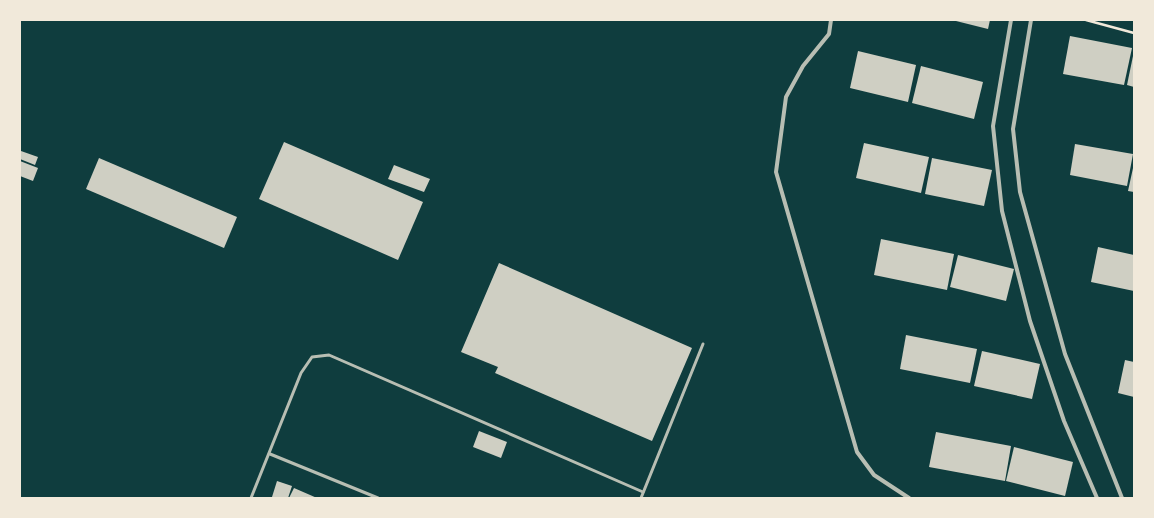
<svg xmlns="http://www.w3.org/2000/svg" width="1154" height="518" font-family="'Sofia Sans Condensed',sans-serif">
<rect width="100%" height="100%" fill="#0f3d3e"/>
<g fill="#cfcfc3">
<polygon points="952,20 990,20 988,29"/>
<polygon points="1070,36 1132,48 1124,85 1063,74"/>
<polygon points="858,51 916,65 908,102 850,88"/>
<polygon points="1133,56 1134,56 1134,87 1127,85"/>
<polygon points="921,66 983,82 974,119 912,103"/>
<polygon points="284,142 423,202 398,260 259,199"/>
<polygon points="864,143 929,157 921,193 856,178"/>
<polygon points="1075,144 1133,154 1127,186 1070,175"/>
<polygon points="21,151 38,157 35,165 20,159"/>
<polygon points="99,158 237,217 224,248 86,189"/>
<polygon points="932,158 992,170 984,206 925,194"/>
<polygon points="20,161 38,168 33,181 20,176"/>
<polygon points="394,165 430,179 424,192 388,179"/>
<polygon points="1133,168 1134,168 1134,192 1128,191"/>
<polygon points="881,239 954,254 947,290 874,275"/>
<polygon points="1098,247 1134,255 1134,291 1091,282"/>
<polygon points="958,255 1014,269 1006,301 950,287"/>
<polygon points="499,263 692,348 652,441 495,373 498,367 461,352"/>
<polygon points="906,335 977,349 970,383 900,369"/>
<polygon points="982,351 1040,364 1032,399 974,386"/>
<polygon points="1125,360 1134,362 1134,397 1118,393"/>
<polygon points="479,431 507,442 501,458 473,447"/>
<polygon points="936,432 1011,446 1005,481 929,467"/>
<polygon points="1014,447 1073,462 1065,496 1006,481"/>
<polygon points="277,481 292,486 288,498 272,497"/>
<polygon points="294,488 317,498 289,498"/>
</g>
<g fill="none" stroke-linecap="round" stroke-linejoin="round">
<polyline stroke="#f1e9da" stroke-width="2.5" points="1086,20 1134,33"/>
<g stroke="#b8beb3" stroke-width="3">
<polyline points="270,454 378,498"/>
<polyline points="251,498 301,373 312,357 329,355 643,492"/>
<polyline points="641,498 703,344"/>
</g>
<g stroke="#b8beb3" stroke-width="4">
<polyline points="831,20 829,34 803,66 786,97 776,172 857,452 874,475 909,498"/>
<polyline points="1011,20 993,126 1002,211 1030,321 1064,421 1097,498"/>
<polyline points="1031,20 1013,129 1020,192 1065,354 1122,498"/>
</g>
</g>
<rect width="1154" height="518" fill="none" stroke="#f1e9da" stroke-width="42"/>
</svg>
